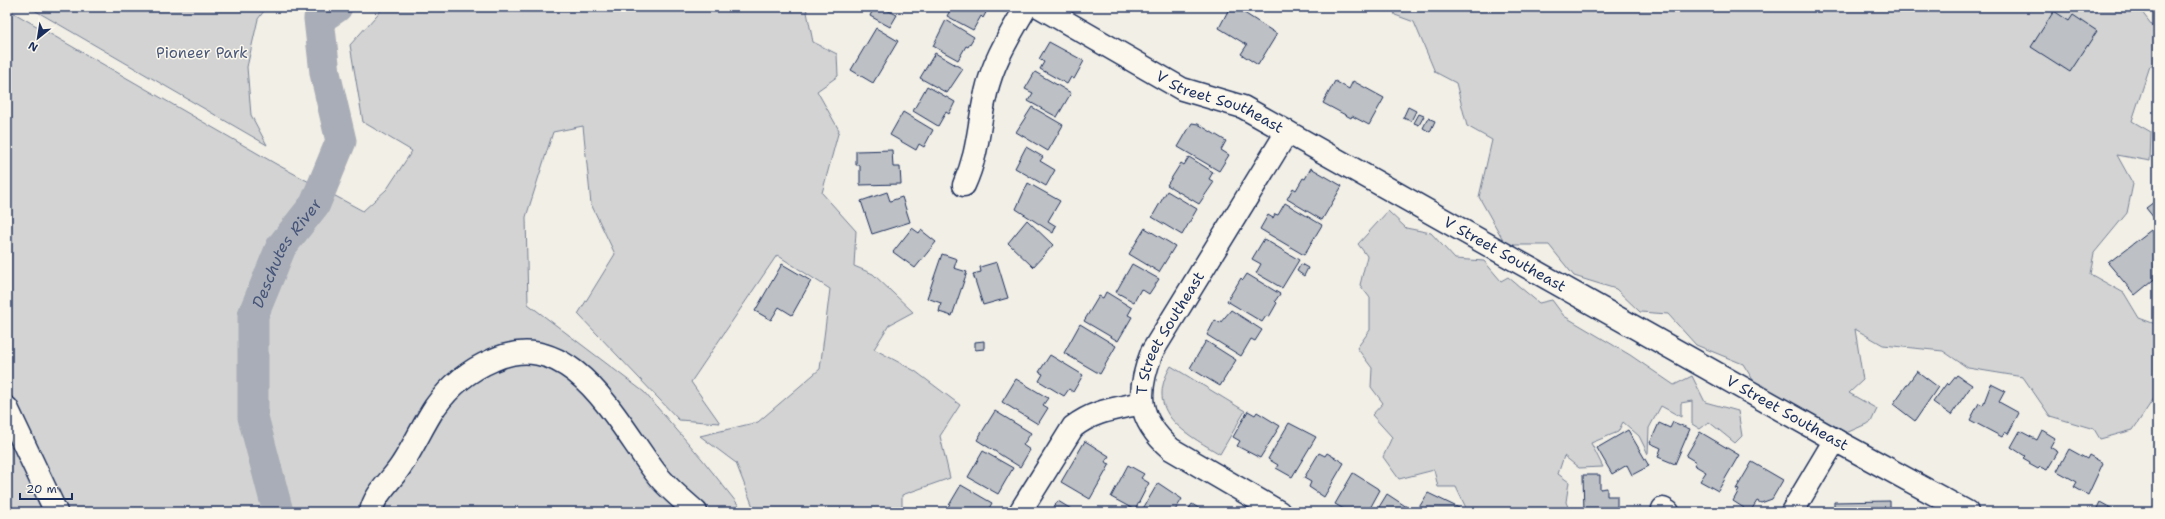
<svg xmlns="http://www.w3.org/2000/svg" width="2165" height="519" font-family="'Shantell Sans',sans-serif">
<rect width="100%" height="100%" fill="#f2efe6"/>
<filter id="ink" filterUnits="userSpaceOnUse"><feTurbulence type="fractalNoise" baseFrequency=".025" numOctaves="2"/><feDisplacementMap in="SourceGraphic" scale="8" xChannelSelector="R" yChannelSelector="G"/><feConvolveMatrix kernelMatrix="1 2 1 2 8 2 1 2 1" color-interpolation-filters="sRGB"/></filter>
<g filter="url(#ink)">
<g fill="#d2d3d2" stroke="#768198">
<polygon points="29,7 267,7 258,19 247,67 251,115 267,145"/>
<polygon points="384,7 806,7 813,42 837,54 838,76 817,91 839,130 822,193 856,231 854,266 873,274 913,312 889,325 874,349 915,371 960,405 940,436 950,478 902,495 902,512 755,512 736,463 700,436 758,422 820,369 830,289 777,255 691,382 720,423 679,420 578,314 615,254 591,204 583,126 553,132 526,217 528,304 644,392 702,459 744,512 7,512 7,9 276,164 363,211 387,189 412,151 363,122 350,45"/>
<polygon points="1392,7 2138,7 2158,33 2158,66 2150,66 2132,121 2151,132 2150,161 2117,155 2133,184 2127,213 2094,253 2090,274 2124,293 2139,318 2158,325 2158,392 2133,430 2100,439 2094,429 2050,416 2023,377 1968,368 1943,351 1883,345 1855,329 1863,380 1849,393 1877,409 1871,422 1837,437 1760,391 1743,364 1696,345 1668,314 1640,312 1616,289 1574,276 1549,245 1506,245 1479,197 1492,140 1467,126 1456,83 1435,72 1414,22 1395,15"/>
<polygon points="1388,211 1406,228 1431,233 1455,259 1484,261 1501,281 1508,277 1539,303 1552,300 1564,316 1630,355 1674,385 1692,376 1705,402 1738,411 1742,436 1735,443 1709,422 1700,429 1692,424 1692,401 1681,403 1681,417 1661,406 1649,428 1648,454 1639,436 1623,422 1618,432 1591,443 1603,467 1579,468 1564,456 1558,474 1569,482 1566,502 1570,512 1468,512 1456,487 1438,487 1434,470 1399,479 1383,457 1392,437 1372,415 1383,403 1371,387 1372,368 1357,348 1370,330 1370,298 1360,285 1367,256 1358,244"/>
<path d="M1171 366 1245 411 1220 454C1186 434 1143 412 1171 366Z"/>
</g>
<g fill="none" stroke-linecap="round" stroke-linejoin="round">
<path stroke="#a9adb7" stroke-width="31" id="s1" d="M278 512 253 417V315L281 247 315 204 341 141 325 73 319 19 337 7"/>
</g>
<g fill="#bdc0c4" stroke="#1b2f5e">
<polygon points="874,7 881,7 897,15 890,27 870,16"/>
<polygon points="952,7 989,7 983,18 981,16 973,30 947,16"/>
<polygon points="1230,7 1235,7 1277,34 1258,65 1241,54 1247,45 1219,28"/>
<polygon points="2054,11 2069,21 2073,15 2097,31 2070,72 2031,47"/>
<polygon points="946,20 974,37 968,47 966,46 958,60 933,46"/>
<polygon points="876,28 898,41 873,83 851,70"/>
<polygon points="1049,42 1084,61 1074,79 1071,77 1067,84 1040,69 1044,62 1039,59"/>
<polygon points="935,53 963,69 947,93 920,78"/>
<polygon points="1035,72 1071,93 1057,117 1028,101 1033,93 1025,89"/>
<polygon points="1335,81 1349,89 1353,81 1384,98 1369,125 1352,116 1351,118 1323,103"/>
<polygon points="927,86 955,102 949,114 946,112 938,126 913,111"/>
<polygon points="1032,107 1063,125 1048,151 1016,132"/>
<polygon points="1408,107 1416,111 1411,121 1403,118"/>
<polygon points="903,112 933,130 924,147 919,144 916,150 890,135"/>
<polygon points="1419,114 1424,116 1419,125 1414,123"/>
<polygon points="1428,118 1435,121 1430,132 1423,128"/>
<polygon points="1192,123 1198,124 1226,141 1221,150 1229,155 1219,171 1178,147"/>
<polygon points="1026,147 1043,157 1040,161 1055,170 1046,186 1015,168"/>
<polygon points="892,150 893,167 900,167 901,184 860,185 860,165 856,165 856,151"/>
<polygon points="1189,157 1213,172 1209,179 1214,182 1199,204 1167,185 1181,163 1184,165"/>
<polygon points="1311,168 1342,186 1322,220 1287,199 1293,188 1296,190 1303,178 1305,179"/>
<polygon points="1028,183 1060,201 1048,221 1056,226 1053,233 1016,209"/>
<polygon points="1167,191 1197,209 1182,235 1152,217"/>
<polygon points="887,192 890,201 902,197 910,222 872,234 861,201"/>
<polygon points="2158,199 2158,223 2146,208"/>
<polygon points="1285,203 1322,225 1304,255 1260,229 1268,215 1273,218 1275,214 1278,215"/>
<polygon points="1027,220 1053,245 1033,267 1008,243"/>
<polygon points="912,228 919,233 921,230 936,242 915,268 893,252"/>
<polygon points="1145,228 1175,246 1159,272 1129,254"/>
<polygon points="2151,230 2158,239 2158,276 2135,295 2108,263"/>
<polygon points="1264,239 1299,260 1282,288 1256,273 1261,264 1252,259"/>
<polygon points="942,254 957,259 954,268 967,272 952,316 939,312 941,303 927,298"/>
<polygon points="997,262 1008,298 983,305 973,274 981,272 980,267"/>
<polygon points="782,264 811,281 792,315 779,307 771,320 755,311"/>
<polygon points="1132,264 1159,279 1149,294 1141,289 1134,302 1116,292"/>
<polygon points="1301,264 1308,268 1304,276 1297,271"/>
<polygon points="1247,274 1280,294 1275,301 1277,303 1269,317 1266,316 1262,322 1227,301 1241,278 1243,280"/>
<polygon points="1106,292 1132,308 1128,315 1132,317 1118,341 1084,321 1099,296 1103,298"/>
<polygon points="1231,310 1262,330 1255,341 1251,339 1241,356 1207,335 1215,320 1220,323"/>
<polygon points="1080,324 1116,346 1100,374 1064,353"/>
<polygon points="984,341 984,349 975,350 975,342"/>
<polygon points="1206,341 1236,360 1220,386 1190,368"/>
<polygon points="1050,355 1083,375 1073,392 1069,389 1064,396 1039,381 1043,374 1039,372"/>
<polygon points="1917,371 1938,387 1915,421 1893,404"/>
<polygon points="1957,375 1972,385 1951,415 1933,402 1947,383 1949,385"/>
<polygon points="1016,379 1048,398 1043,405 1048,408 1038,424 1002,402"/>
<polygon points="1991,384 2005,391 1999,402 2019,413 2008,434 2005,432 2002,437 1970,420 1979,403 1983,405"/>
<polygon points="995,411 1031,433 1023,445 1030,450 1020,467 977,440"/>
<polygon points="1248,411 1255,415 1257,412 1280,426 1260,458 1237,446 1240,441 1233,437"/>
<polygon points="1673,422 1690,429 1675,464 1658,457 1661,448 1650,443 1659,423 1670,428"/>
<polygon points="1289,423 1316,437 1292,477 1276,468 1278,465 1268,459"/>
<polygon points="1628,430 1649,466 1632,475 1627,465 1612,474 1597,448"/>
<polygon points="2042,430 2055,438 2050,447 2058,452 2047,470 2040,467 2038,469 2029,464 2030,462 2023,458 2025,456 2011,447 2020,431 2037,440"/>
<polygon points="1700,432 1739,455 1718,491 1700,481 1706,472 1694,465 1696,462 1686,456"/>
<polygon points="1085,441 1109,456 1105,462 1110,464 1090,499 1061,482"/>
<polygon points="2069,449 2087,459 2089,455 2103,463 2088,495 2074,487 2077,482 2057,471"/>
<polygon points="983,451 1013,468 998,494 968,477"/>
<polygon points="1319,453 1325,456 1327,453 1344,463 1324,497 1309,487 1311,482 1304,478"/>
<polygon points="1752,462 1783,480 1772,499 1761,503 1757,501 1750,512 1742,512 1744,508 1733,501 1739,490 1736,489"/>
<polygon points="1128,465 1144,474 1141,478 1149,483 1135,510 1111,497"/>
<polygon points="1353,473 1380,490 1368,512 1349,512 1335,504"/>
<polygon points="1583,475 1600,475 1600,489 1607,488 1607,496 1617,496 1617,512 1584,512"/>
<polygon points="1158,483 1182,499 1174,512 1141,512"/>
<polygon points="961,485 992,503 987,512 945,512"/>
<polygon points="1428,493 1459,508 1457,512 1421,512 1418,509"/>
<polygon points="1387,494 1413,511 1412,512 1376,512"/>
<polygon points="1058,501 1076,512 1050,512"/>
<polygon points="1890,501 1890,512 1834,512 1834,502"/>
<polygon points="2100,502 2118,512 2095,512"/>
<polygon points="1192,504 1205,512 1187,512"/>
</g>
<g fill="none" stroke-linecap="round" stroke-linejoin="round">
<defs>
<g id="minor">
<path id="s2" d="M1040 7 1182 89 1243 107 1835 440 1967 512"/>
<path d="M964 185C979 152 978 126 986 93 993 61 1010 35 1026 7"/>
<polyline points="7,408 56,512"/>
<polyline points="1663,509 1668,512"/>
<path d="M371 512C374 494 393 479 402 464 414 446 423 425 435 407 450 386 469 370 493 360 571 325 616 421 655 472 666 487 682 499 696 512"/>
<path d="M1020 512 1073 427C1095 410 1115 409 1142 403"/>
<path id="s3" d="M1279 512 1171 449C1137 419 1136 393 1152 352L1287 132"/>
<polyline points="1792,512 1835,440"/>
</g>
</defs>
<use href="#minor" stroke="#1b2f5e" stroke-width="25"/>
<use href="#minor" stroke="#fbf7ec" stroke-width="22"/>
</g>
</g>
<g text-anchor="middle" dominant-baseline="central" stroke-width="3" stroke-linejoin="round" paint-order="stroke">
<g font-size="15" fill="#49587b" stroke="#fbf7ec">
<text x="202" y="53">Pioneer Park</text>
</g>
<g font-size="15" fill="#1b2f5e" stroke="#fbf7ec">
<text stroke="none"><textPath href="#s2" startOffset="204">V Street Southeast</textPath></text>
<text stroke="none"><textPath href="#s2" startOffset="528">V Street Southeast</textPath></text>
<text stroke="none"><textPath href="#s3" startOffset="257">T Street Southeast</textPath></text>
<text stroke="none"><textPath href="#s2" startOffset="852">V Street Southeast</textPath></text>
</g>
<g font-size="16" font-style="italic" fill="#465579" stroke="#fbf7ec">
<text stroke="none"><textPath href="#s1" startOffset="271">Deschutes River</textPath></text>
</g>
</g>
<rect width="2165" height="519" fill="none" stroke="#fbf7ec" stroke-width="24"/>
<rect x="12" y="12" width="2141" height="495" fill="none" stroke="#1b2f5e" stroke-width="1.5" filter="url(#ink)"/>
<g transform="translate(38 38) rotate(210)" stroke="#fbf7ec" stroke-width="3" paint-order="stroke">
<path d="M0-3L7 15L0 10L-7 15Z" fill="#1b2f5e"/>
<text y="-6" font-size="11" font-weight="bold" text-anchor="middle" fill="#1b2f5e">N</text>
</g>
<path d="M20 493v6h52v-6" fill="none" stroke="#1b2f5e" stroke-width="2"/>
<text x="26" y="493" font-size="12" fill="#1b2f5e" stroke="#fbf7ec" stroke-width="3" paint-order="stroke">20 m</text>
</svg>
